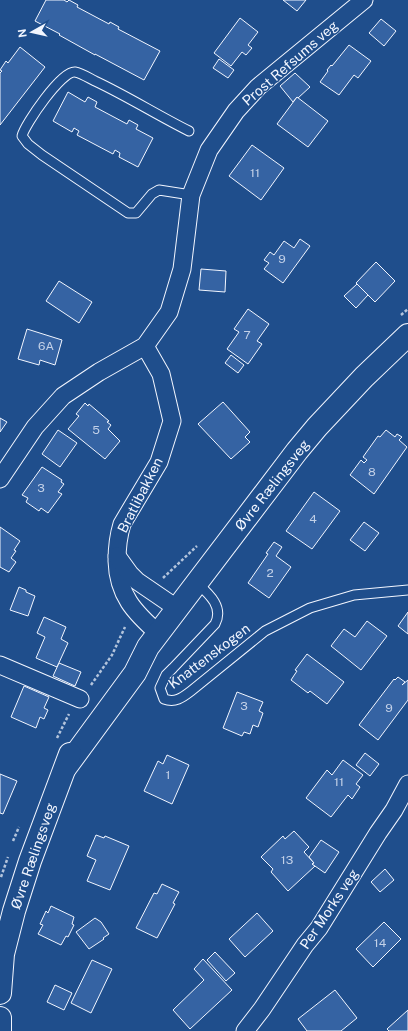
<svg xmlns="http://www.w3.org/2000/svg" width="408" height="1031" font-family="'Public Sans',sans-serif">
<rect width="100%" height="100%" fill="#1f4e8c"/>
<g fill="#3563a3" stroke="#f2f6ff">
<polygon points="46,0 64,0 67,2 69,0 78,5 77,7 109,24 110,22 119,27 118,29 160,51 144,80 95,54 95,55 59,35 60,34 35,21"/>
<polygon points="283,0 306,0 297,11"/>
<polygon points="240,18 258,32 248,45 252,48 246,55 242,52 231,66 214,53"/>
<polygon points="381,19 396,31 384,46 369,33"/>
<polygon points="349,45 371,61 358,78 354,75 339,95 320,82 328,71 327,70 331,65 332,66"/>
<polygon points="20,47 45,67 0,125 0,73 2,71 0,70 6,61 8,63"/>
<polygon points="219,59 234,70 228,78 213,68"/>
<polygon points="295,73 310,87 298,98 297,97 293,102 280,86"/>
<polygon points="68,92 85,102 88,97 97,102 95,107 127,124 129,120 138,125 136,129 153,138 138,167 119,157 120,153 115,150 113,154 77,135 79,131 74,128 72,132 53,121"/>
<polygon points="297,97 328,121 308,147 277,124"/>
<polygon points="252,145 284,168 261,200 229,176"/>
<polygon points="300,239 310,246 283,283 264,269 269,263 264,260 270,252 274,255 284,241 294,248"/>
<polygon points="376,262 395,281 375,302 356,283"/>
<polygon points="201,269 226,271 225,292 199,290"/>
<polygon points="59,281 92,302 79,323 46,301"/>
<polygon points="357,284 368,295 356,308 344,296"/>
<polygon points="248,309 269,324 257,341 262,344 248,364 227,349 239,332 234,329"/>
<polygon points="27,329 62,340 55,365 40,360 39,365 18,359"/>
<polygon points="231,355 244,365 238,373 225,363"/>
<polygon points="223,402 250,432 245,437 250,442 231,459 198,424"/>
<polygon points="85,403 88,406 89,404 109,421 107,422 111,425 108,429 120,441 105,459 68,429 79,416 76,414"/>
<polygon points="0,418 7,422 0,432"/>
<polygon points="58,430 77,443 60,467 42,454"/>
<polygon points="386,430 395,437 397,434 402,437 399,440 407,447 374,494 350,475 361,460 364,463 367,460 363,457 378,436 380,437"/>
<polygon points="42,467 62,480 61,482 64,484 58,492 62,494 48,513 41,508 39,511 26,502 28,498 22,495"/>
<polygon points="314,492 340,511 312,549 286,531"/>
<polygon points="364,522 379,533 365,551 350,540"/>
<polygon points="0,527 20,541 14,550 16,551 11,558 16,562 9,572 0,567"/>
<polygon points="274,542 282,547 276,556 291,567 269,598 248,583 268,554 266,553"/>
<polygon points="19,587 26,590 26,592 35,596 28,616 10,610"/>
<polygon points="408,612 408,634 398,626"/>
<polygon points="44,617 66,627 61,639 68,643 57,667 36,658 45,637 37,633"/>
<polygon points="367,621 387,636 361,670 331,646 344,629 355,637"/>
<polygon points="307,654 344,682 327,704 310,691 308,693 291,680 297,671 295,670"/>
<polygon points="59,663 81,672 75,686 53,676"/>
<polygon points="398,677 405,682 402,685 408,680 408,700 378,740 359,725 394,679 395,680"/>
<polygon points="24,686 49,697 44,708 48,710 44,719 40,717 36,728 11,717"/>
<polygon points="237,692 263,702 259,711 263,713 258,727 253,725 250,734 244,732 242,736 223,728"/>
<polygon points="365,753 379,764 370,776 356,765"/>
<polygon points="167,755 189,765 172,804 144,791 158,761 163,764"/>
<polygon points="343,760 363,775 356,784 360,787 352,799 348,795 331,817 306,798 327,770 332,775"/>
<polygon points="0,774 17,781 3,814 0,813"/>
<polygon points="294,831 309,847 304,852 314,863 312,864 315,866 288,891 271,872 273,869 261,857 283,836 285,839"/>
<polygon points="96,835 104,838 105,836 129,846 110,890 87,881 96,860 87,856"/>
<polygon points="321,840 339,852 325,873 312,864 314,863 309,857"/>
<polygon points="385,869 394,880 380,892 371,882"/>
<polygon points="162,884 179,892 173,903 175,904 157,938 136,928 154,893 157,894"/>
<polygon points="51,906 74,917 72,924 74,925 68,937 66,936 61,945 38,934 43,925 40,924 46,911 48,913"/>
<polygon points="257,913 273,931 245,957 229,939"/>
<polygon points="95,918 101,922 109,934 103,938 104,939 89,949 76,932"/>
<polygon points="384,922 401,939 373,967 356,949"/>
<polygon points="215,952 235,973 226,981 207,960"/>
<polygon points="203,959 232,990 190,1029 173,1010 204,980 194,969"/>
<polygon points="92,960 112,969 91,1013 71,1003"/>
<polygon points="55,985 72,993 64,1010 47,1002"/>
<polygon points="335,990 357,1018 341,1031 307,1031 298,1019"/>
<polygon points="408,1010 408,1031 389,1031 387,1029"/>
</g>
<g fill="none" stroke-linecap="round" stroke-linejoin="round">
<defs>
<g id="lane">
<path d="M189 131C157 115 127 96 95 81 89 78 81 73 75 72 62 70 25 124 22 136L28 144 42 155 128 213H136L152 194 159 190 191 195"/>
<path d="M197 583C209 594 224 607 215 624L173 668 166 675 160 688 164 699C175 703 182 698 191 691L265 631 310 608 354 595 408 590"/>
</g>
<g id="street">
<path d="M145 346 161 374 172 421 159 462 122 524C118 537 117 548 117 561 118 595 134 612 159 634"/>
<polyline points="0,479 35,427 63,396 99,372 145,346 169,312 182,269 191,195 209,150 236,111 258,87 364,0"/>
<polyline points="117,556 130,574 137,581 178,609"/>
<polyline points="0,665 80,699"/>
<polyline points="245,1031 262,1009 305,945 319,928 378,833 394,810 408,784"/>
</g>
<g id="secondary">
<polyline points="66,767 135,673 148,647 297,451 317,427 364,377 408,335"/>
<polyline points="0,993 3,954 14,911 30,861 70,754"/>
<polyline points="0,1018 0,1031"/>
</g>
</defs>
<use href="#lane" stroke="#f2f6ff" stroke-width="11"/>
<use href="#street" stroke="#f2f6ff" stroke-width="19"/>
<use href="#secondary" stroke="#f2f6ff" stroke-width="24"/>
<g stroke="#b3c4dc" stroke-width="2.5" stroke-dasharray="3 2" stroke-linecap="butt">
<polyline points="401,315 408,309"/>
<polyline points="163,578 197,546"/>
<polyline points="91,685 112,655 125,627"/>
<polyline points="57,738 69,714"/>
<polyline points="13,841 19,827"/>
<polyline points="1,877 8,857"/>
</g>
<use href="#lane" stroke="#1f4e8c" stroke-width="9"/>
<use href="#street" stroke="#1f4e8c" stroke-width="17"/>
<use href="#secondary" stroke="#1f4e8c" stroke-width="22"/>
</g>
<g text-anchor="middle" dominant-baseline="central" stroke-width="3" stroke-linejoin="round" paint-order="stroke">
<g font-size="12" fill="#c3d1e8">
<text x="255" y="173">11</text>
<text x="282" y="259">9</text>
<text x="247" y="335">7</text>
<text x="46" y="346">6A</text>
<text x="96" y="430">5</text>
<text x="372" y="472">8</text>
<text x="41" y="488">3</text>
<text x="313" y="519">4</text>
<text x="270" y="573">2</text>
<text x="244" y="706">3</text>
<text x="389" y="708">9</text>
<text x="168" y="775">1</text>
<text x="339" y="782">11</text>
<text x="287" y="860">13</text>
<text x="380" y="943">14</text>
</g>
<g font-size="14" fill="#f2f6ff" stroke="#1f4e8c">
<text transform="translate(290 63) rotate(-41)">Prost Refsums veg</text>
<text transform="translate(272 485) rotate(-52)">Øvre Rælingsveg</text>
<text transform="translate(140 495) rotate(-63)">Bratlibakken</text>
<text transform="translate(209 656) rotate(-37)">Knattenskogen</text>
<text transform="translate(33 856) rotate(-71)">Øvre Rælingsveg</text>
<text transform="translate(329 909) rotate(-56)">Per Morks veg</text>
</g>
</g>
<g transform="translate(32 32) rotate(262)" stroke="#1f4e8c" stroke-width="3" paint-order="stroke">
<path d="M0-3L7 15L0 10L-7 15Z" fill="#f2f6ff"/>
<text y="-6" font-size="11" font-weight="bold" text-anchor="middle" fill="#f2f6ff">N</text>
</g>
</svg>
